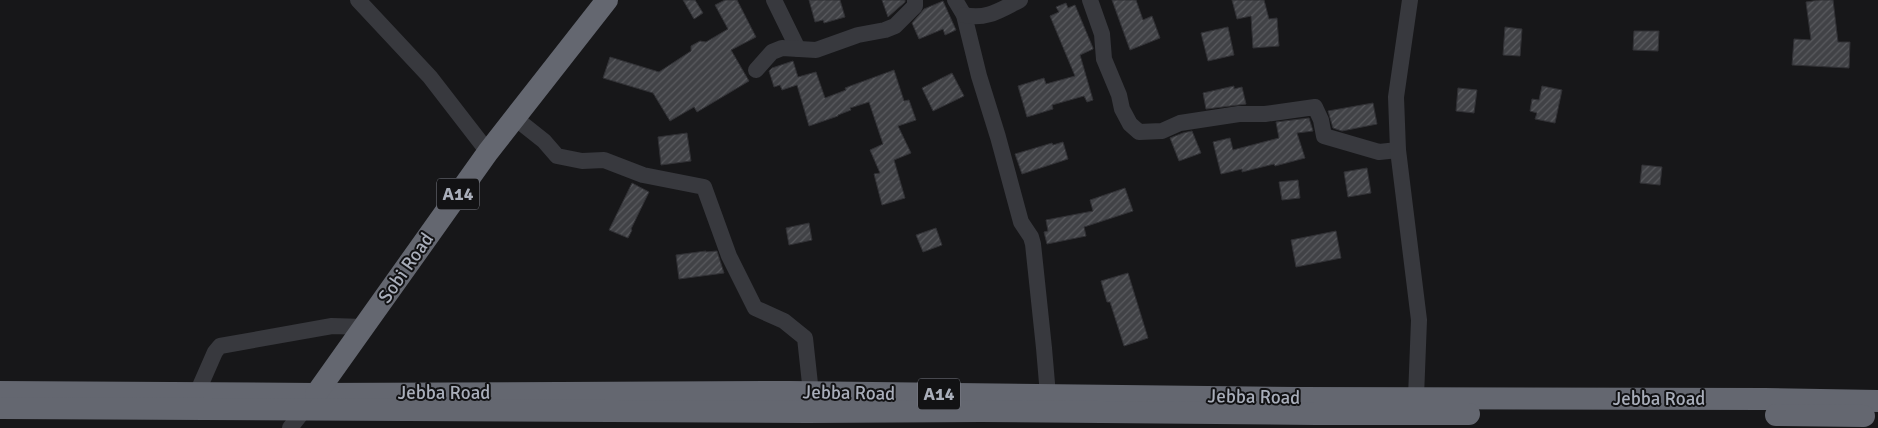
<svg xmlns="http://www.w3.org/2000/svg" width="1878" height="428" font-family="Signika,sans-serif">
<defs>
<pattern id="building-hatch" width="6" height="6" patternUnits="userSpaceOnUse" patternTransform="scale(1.25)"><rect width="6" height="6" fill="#414246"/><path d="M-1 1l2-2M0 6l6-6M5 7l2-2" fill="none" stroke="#5a5b5f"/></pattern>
</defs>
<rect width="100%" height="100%" fill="#171719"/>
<g fill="url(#building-hatch)" stroke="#313135">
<polygon points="683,0 695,0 703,13 694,19"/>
<polygon points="725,0 737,0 756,37 731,50 749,81 697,112 694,107 670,121 653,93 603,78 610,57 659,72 691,51 691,46 700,41 706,42 728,29 715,5"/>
<polygon points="809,0 840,0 845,17 824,23 823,20 815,22"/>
<polygon points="882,0 905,0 905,2 888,17"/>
<polygon points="1112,0 1136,0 1143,20 1152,16 1160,38 1130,50"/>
<polygon points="1232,0 1264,0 1269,19 1277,18 1279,46 1253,48 1251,16 1237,19"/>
<polygon points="1820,0 1833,0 1838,42 1850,42 1849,68 1792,65 1794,39 1811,40 1806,2"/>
<polygon points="943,1 956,30 945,35 943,29 919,39 912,23 924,9"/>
<polygon points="1066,3 1068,8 1075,5 1093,48 1093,49 1080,55 1093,100 1087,102 1084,96 1052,105 1053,109 1027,117 1018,86 1044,78 1046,84 1075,76 1050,16 1059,12 1056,7"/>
<polygon points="1228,27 1234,55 1208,61 1201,33"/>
<polygon points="1505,27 1522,29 1520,56 1503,55"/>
<polygon points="1634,31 1659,31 1658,51 1633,50"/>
<polygon points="793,61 798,77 816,72 825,98 846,90 845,88 853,85 894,70 904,101 909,100 916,120 898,126 911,153 894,160 905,198 882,205 874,174 880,173 870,150 883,144 869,102 850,108 851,110 838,115 838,116 809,126 797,85 782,90 780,85 774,87 769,71 772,68"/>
<polygon points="952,73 964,96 933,111 922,88"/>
<polygon points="1234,86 1234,89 1242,87 1246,104 1206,109 1203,93"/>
<polygon points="1542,86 1562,90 1555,123 1535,119 1537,113 1530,111 1532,99 1539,100"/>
<polygon points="1458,88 1477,90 1474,113 1456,111"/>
<polygon points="1373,103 1377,124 1342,131 1333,128 1328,111"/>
<polygon points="1309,118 1313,131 1297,133 1305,158 1275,166 1274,164 1242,172 1242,169 1221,174 1213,142 1230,138 1233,150 1279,138 1276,122"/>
<polygon points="1192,131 1201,153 1179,161 1170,138 1183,133"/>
<polygon points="687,133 691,161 661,165 658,137"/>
<polygon points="1063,142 1068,159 1022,174 1015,154 1052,143 1053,145"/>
<polygon points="1642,165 1662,167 1660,185 1640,183"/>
<polygon points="1367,168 1371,193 1348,197 1344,172"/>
<polygon points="1298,180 1300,198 1282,200 1279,182"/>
<polygon points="632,183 649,192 631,229 632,230 628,238 609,230"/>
<polygon points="1125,188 1133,211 1084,227 1086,236 1047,244 1044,232 1048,231 1046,220 1093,211 1090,200"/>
<polygon points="809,223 812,240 789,245 786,228"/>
<polygon points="936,228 942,245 923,252 916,235"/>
<polygon points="1336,231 1341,258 1296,267 1291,240"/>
<polygon points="706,251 706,252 717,251 724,273 679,279 676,255"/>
<polygon points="1128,273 1148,338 1124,346 1110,302 1107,302 1101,281"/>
</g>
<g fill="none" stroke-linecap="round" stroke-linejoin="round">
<g stroke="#38393e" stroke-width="16">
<polyline points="358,0 430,77 488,152"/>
<polyline points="774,0 798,49"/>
<polyline points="955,0 964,15 979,76 998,137 1021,222 1031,237 1033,244 1044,348 1048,395"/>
<polyline points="1090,0 1102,34 1104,59 1119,95 1122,109 1130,124 1139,132 1162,131 1180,123 1239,114 1265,114 1315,107 1321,120 1324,136 1379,152 1398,150"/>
<polyline points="1410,0 1396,97 1398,150 1419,320 1416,397"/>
<path d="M964 15C987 20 1000 10 1020 0"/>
<polyline points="756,70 772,52 782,48 816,50 858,35 885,30 895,26 915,6 915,0"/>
<polyline points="515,118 544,141 557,156 582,161 604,160 643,175 704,187 729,256 755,308 784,321 805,338 811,393"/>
<polyline points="197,393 215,352 220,346 332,326 364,327"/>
<polyline points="290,428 304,410"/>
</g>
<g stroke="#646770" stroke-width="22">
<polyline points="0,392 316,394 790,392 1297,398 1765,399 1878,401"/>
<polyline points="316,394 488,152 607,0"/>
<polyline points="0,408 807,412 981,411 1316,414 1469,414"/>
<polyline points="1776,415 1864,416"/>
</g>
</g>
<g text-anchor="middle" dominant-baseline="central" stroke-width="4" stroke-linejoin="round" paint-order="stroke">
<g fill="#121214" stroke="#7c7f88" stroke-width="1">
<rect x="437" y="178.5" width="42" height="31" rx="4"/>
<rect x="918" y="378.5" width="42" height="31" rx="4"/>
</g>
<g font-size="18" font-weight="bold" fill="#a9aeba">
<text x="458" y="194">A14</text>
<text x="939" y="394">A14</text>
</g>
<g font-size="19" fill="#a9aeba" stroke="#121214">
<text transform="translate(406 268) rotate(-55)">Sobi Road</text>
<text x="444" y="393">Jebba Road</text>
<text transform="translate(849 393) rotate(1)">Jebba Road</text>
<text transform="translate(1254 397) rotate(1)">Jebba Road</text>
<text x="1659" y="399">Jebba Road</text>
</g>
</g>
</svg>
